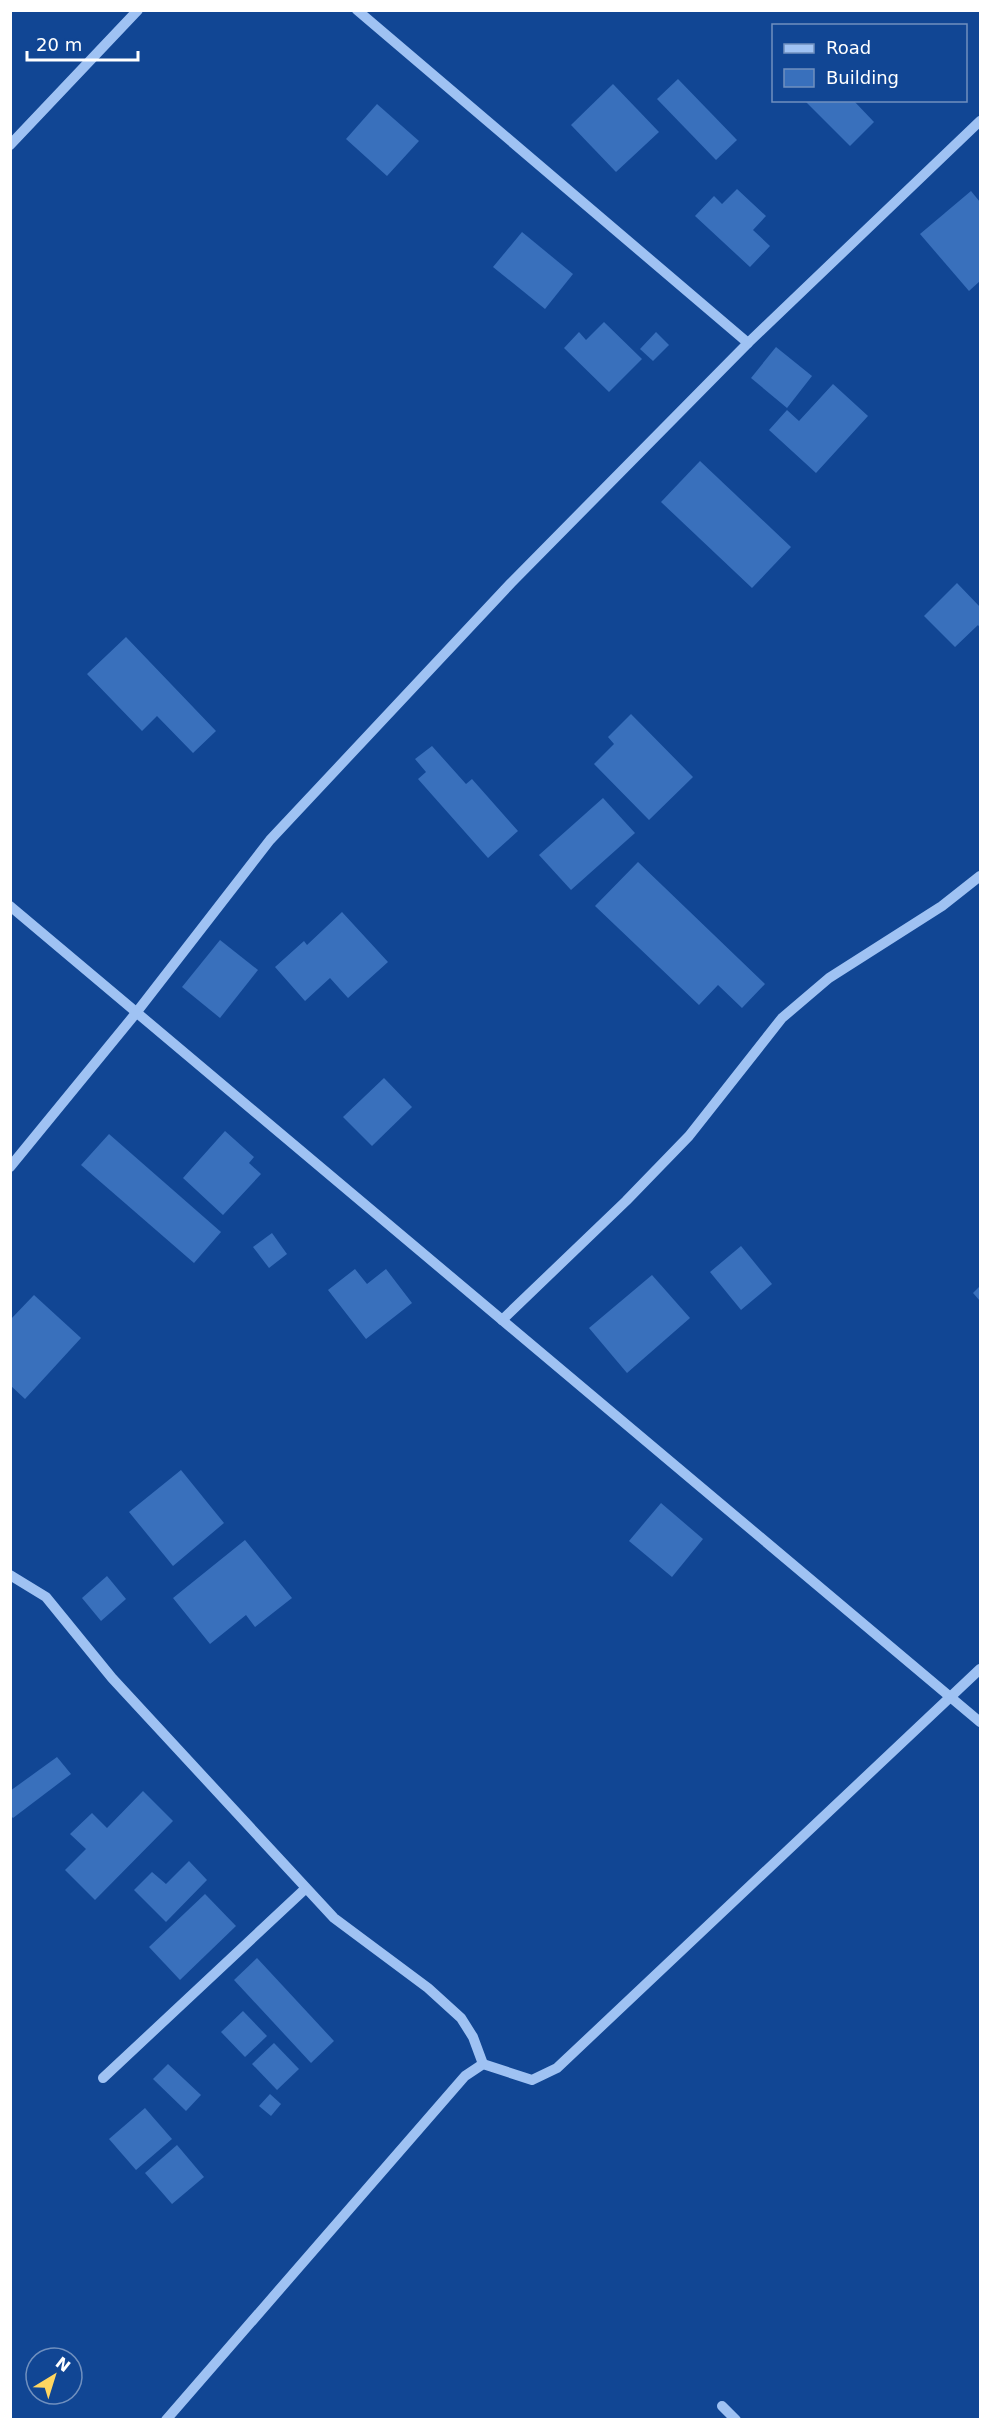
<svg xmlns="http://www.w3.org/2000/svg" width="991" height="2430" font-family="'DejaVu Sans',sans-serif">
<rect width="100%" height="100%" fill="#114694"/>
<g fill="#3970bc">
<polygon points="678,79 737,140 716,160 657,99"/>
<polygon points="613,84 659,132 616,172 571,125"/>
<polygon points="804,100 853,100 874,122 850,146"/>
<polygon points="377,104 419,141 387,176 346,139"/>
<polygon points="737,189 766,216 753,230 770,246 750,267 695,216 714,196 722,204"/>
<polygon points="971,191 980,202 980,281 969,291 920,234"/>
<polygon points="522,232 573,274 545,309 493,267"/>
<polygon points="604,322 642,359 609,392 564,348 579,332 586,340"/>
<polygon points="656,332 669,345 653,361 640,349"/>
<polygon points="776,347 812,376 787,408 751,378"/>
<polygon points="833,384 868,416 816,473 769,430 787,410 799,421"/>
<polygon points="700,461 791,547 752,588 661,502"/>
<polygon points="957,583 980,607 980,628 978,625 955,647 924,616"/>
<polygon points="126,637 216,731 193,753 157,716 142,731 87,674"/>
<polygon points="631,714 693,777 649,820 594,764 614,744 608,737"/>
<polygon points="432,746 466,784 472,779 518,831 488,858 418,779 426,772 415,759"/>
<polygon points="603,798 635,833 571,890 539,855"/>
<polygon points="638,862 765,984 742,1008 718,985 699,1005 595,906"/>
<polygon points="342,912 388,962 348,998 330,978 305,1001 275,967 304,941 307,945"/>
<polygon points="220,940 258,970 220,1018 182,987"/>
<polygon points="384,1078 412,1107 372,1146 343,1117"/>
<polygon points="225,1131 254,1157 249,1163 261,1174 223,1215 183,1178"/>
<polygon points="109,1134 221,1232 194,1263 81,1165"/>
<polygon points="272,1233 287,1254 269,1268 253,1247"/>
<polygon points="741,1246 772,1284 741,1310 710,1272"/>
<polygon points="355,1269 367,1284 386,1269 412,1303 366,1339 328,1290"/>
<polygon points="652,1275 690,1318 627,1373 589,1328"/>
<polygon points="980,1286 980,1301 973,1293"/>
<polygon points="34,1295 81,1338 25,1399 10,1385 10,1320"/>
<polygon points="181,1470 224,1523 173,1566 129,1512"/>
<polygon points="661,1503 703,1539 672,1577 629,1541"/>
<polygon points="245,1540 292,1598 255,1627 246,1615 210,1644 173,1598"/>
<polygon points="107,1576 126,1599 101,1621 82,1598"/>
<polygon points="57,1757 71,1774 13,1818 10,1815 10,1791"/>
<polygon points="143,1791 173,1821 95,1900 65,1870 86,1849 70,1834 92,1813 107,1828"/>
<polygon points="189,1861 207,1880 166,1922 134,1890 152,1872 166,1884"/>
<polygon points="205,1894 236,1926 180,1980 149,1947"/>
<polygon points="257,1958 334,2041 311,2063 234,1980"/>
<polygon points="243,2011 267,2036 245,2057 221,2032"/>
<polygon points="274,2043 299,2069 277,2090 252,2064"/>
<polygon points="168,2064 201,2095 186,2111 153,2079"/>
<polygon points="270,2094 281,2104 271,2116 259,2106"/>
<polygon points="145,2108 172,2139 136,2170 109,2139"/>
<polygon points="177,2145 204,2177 172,2204 145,2173"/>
</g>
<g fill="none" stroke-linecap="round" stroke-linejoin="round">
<g stroke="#9fc2f3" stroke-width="10">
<polyline points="357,10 748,343"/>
<polyline points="10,145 138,10"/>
<polyline points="10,906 980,1722"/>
<polyline points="10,1167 136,1013 270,840 511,583 748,343 980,121"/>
<polyline points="502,1320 626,1201 689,1136 782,1018 829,978 942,906 980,876"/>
<polyline points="10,1575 46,1597 112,1678 334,1918 428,1988 461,2018 473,2037 483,2064"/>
<polyline points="103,2078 305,1889"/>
<polyline points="722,2406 736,2420"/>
<polyline points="166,2420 465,2076 483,2064 532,2080 557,2068 980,1669"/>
</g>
</g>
<rect width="991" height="2430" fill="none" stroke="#ffffff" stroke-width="24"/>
<rect x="772" y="24" width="195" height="78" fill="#114694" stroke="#7090bf" stroke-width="1.5"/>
<rect x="784" y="44" width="30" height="9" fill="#9fc2f3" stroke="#7090bf" stroke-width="1.5"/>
<text x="826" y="54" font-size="18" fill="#ffffff">Road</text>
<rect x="784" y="69" width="30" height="18" fill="#3970bc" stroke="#7090bf" stroke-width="1.5"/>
<text x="826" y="84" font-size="18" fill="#ffffff">Building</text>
<g transform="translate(54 2376) rotate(38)"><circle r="28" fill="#114694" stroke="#7090bf" stroke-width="1.5"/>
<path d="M0-4.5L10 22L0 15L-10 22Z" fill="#ffd661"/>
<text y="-9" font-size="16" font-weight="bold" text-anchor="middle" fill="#ffffff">N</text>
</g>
<path d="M27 51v9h111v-9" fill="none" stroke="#ffffff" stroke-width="3"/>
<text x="36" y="51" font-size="18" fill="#ffffff" stroke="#114694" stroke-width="4.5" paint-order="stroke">20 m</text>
</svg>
